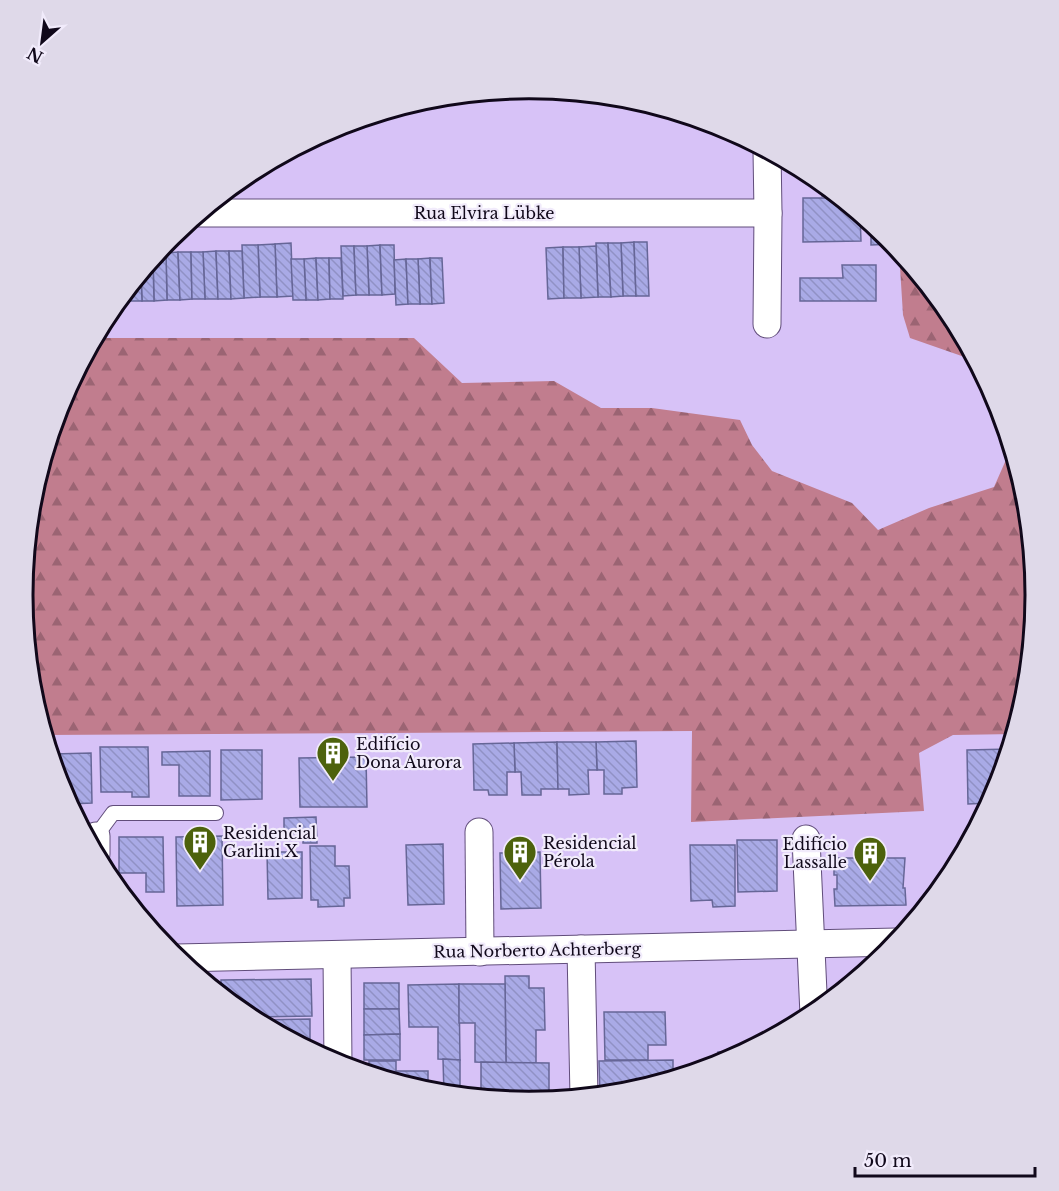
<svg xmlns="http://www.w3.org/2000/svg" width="1059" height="1191" font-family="'Libre Baskerville',serif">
<defs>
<pattern id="forest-firs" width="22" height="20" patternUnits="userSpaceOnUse" patternTransform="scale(1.5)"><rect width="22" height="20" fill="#c17d8e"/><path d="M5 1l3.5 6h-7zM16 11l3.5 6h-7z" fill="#9b6473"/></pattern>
<pattern id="building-back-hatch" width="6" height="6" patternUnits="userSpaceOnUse" patternTransform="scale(1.5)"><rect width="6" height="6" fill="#a9aae6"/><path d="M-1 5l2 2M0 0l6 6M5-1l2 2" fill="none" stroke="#9091c5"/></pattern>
</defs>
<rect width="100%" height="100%" fill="#d7c2f7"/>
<g fill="url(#forest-firs)">
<polygon points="899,251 951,314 976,361 910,338 903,315"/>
<polygon points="95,338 414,338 462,383 554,381 601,408 652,408 740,420 752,445 772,471 852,503 878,530 929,508 994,487 1009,453 1003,419 1027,497 1036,596 1027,695 1015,734 953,735 919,753 924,811 691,822 692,731 45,735 32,694 23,595 32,496 61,401"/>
</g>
<g fill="url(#building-back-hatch)" stroke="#666697" stroke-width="1.5">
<polygon points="821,183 822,183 838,196 822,196"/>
<polygon points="803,198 839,198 839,204 848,204 860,214 861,241 803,242"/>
<polygon points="871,223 888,237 893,244 871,245"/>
<polygon points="634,242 636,296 623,296 621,243"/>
<polygon points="634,242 647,242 649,296 636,296"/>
<polygon points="291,243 293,296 277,297 275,244"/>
<polygon points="596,243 608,243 611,297 598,297"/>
<polygon points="608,243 621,243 623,296 611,297"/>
<polygon points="275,244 277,297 260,297 258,245"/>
<polygon points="242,245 258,245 260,297 244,298"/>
<polygon points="380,245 382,295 369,295 367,246"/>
<polygon points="380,245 394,245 395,294 382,295"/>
<polygon points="341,246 354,246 356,295 343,296"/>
<polygon points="354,246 367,246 369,295 356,295"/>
<polygon points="596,246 598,297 581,298 579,247"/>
<polygon points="563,247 564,298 548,299 546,248"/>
<polygon points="563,247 579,247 581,298 564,298"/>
<polygon points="216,251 218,299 205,299 203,252"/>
<polygon points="216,251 229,251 231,299 218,299"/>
<polygon points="229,251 242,251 244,298 231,299"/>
<polygon points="178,252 180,300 167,300 166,253"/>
<polygon points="178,252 191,252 192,299 180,300"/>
<polygon points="191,252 203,252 205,299 192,299"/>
<polygon points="158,253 166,253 167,300 154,301 153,259"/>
<polygon points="316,258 318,300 306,300 304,259"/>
<polygon points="316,258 329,258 330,299 318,300"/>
<polygon points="329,258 341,258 343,299 330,299"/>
<polygon points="430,258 432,304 420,304 418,259"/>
<polygon points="430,258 442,258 444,303 432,304"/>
<polygon points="153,259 154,301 142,301 141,274"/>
<polygon points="291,259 304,259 306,300 293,300"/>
<polygon points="406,259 408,304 396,305 394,260"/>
<polygon points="406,259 418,259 420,304 408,304"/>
<polygon points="842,265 876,265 876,301 800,301 800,278 843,278"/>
<polygon points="141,274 142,301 128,301 128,290"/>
<polygon points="636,741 637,787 622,788 622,794 604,794 604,770 597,770 596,742"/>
<polygon points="557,742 558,789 541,789 541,795 522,795 521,772 515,772 514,743"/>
<polygon points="557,742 596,742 597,770 588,770 589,794 569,795 569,789 558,789"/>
<polygon points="514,743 515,772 507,772 507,795 489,795 488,790 474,790 473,744"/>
<polygon points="47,744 52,744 53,754 91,753 92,803 69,804 61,789"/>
<polygon points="100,747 148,747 149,797 132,797 132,792 101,792"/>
<polygon points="1010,749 998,790 991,803 968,804 967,750"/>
<polygon points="221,750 262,750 262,799 221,800"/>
<polygon points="210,751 210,796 179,796 179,765 162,765 162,752"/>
<polygon points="366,757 367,807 300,807 299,758"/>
<polygon points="316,817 317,843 303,843 303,833 284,834 284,818"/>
<polygon points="222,836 223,905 177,906 176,837"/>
<polygon points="119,837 163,837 164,892 146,892 146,873 119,873"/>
<polygon points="737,840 777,840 777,891 738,892"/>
<polygon points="443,844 444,904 408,905 406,845"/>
<polygon points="690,845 735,845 735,906 713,907 712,900 691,901"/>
<polygon points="310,846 335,846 335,866 349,866 350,898 344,898 344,906 318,907 318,900 311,900"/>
<polygon points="267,852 302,852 302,898 268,899"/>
<polygon points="540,852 541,908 501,909 500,853"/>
<polygon points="834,858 905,858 903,888 905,888 906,905 835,906 834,889 837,889 837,875 834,875"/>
<polygon points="505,976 529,976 529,988 544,988 545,1030 536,1030 536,1063 506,1063"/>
<polygon points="311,979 312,1016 248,1017 221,995 221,980"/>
<rect x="364" y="983" width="35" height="26"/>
<polygon points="459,984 460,1060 438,1059 438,1027 409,1027 408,985"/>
<polygon points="459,984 505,984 506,1063 475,1062 475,1023 459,1023"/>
<polygon points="364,1009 399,1009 400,1034 364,1035"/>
<polygon points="604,1012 665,1012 666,1045 648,1045 648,1060 605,1060"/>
<polygon points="310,1019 310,1051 256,1021 256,1020"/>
<polygon points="400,1034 400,1060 364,1060 364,1035"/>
<polygon points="718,1052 746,1052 718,1066"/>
<polygon points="443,1059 460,1060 460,1096 444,1094"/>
<polygon points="673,1060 673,1079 628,1093 600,1096 599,1061"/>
<polygon points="369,1061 396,1061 396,1071 428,1071 428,1092 369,1074"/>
<polygon points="481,1062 549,1063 549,1101 529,1102 481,1098"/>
</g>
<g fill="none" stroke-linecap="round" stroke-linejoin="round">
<defs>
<polyline id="service" points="96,836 113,813 216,813"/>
<g id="minor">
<polyline points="767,150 768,213 767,324"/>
<polyline points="200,213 768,213"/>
<polyline points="479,832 480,952"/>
<polyline points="806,839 814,1015"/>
<polyline points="96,854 96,836"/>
<polyline points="581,949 584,1097"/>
<polyline points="337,955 338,1065"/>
<polyline points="177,958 897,942"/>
</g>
</defs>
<use href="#service" stroke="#614d7b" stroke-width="16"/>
<use href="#minor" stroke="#614d7b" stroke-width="29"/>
<use href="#service" stroke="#fff" stroke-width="14"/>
<use href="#minor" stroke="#fff" stroke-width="27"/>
</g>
<defs>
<symbol id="building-pin" viewBox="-11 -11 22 30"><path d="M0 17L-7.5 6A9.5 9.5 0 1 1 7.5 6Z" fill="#4d620c" stroke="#f1ebfb"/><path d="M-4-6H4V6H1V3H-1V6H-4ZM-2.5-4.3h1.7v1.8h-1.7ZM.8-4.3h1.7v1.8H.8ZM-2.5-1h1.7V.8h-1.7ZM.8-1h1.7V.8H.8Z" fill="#fff"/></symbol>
</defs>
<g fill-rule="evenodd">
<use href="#building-pin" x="314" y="734" width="38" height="52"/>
<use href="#building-pin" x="181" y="823" width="38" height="52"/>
<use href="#building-pin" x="501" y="833" width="38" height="52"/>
<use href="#building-pin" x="851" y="834" width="38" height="52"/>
</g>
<g text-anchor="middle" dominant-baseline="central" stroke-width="4.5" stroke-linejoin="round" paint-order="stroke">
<g font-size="16" fill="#10081a" stroke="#f1ebfb">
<text x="484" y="213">Rua Elvira Lübke</text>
<text transform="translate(537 950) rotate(-1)">Rua Norberto Achterberg</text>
</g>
<g font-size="16" fill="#10081a" stroke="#f1ebfb" text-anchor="start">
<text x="356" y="744">Edifício<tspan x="356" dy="18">Dona Aurora</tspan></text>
<text x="223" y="833">Residencial<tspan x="223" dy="18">Garlini X</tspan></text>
<text x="543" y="843">Residencial<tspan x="543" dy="18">Pérola</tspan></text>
<text x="847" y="844" text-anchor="end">Edifício<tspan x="847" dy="18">Lassalle</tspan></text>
</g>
</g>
<path d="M0 0H1059V1191H0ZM33 595a496 496 0 1 1 992 0a496 496 0 1 1-992 0Z" fill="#dfd9e9" fill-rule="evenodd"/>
<path fill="none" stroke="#10081a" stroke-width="3" d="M33 595a496 496 0 1 1 992 0a496 496 0 1 1-992 0Z"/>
<g transform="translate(42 42) rotate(208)" stroke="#f1ebfb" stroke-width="4.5" paint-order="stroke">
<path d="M0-4.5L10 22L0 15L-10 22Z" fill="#10081a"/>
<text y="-9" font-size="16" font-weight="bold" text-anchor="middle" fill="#10081a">N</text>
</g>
<path d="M855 1167v9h180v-9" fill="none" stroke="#10081a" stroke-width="3"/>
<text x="864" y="1167" font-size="18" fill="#10081a" stroke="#f1ebfb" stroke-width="4.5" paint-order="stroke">50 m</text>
</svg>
